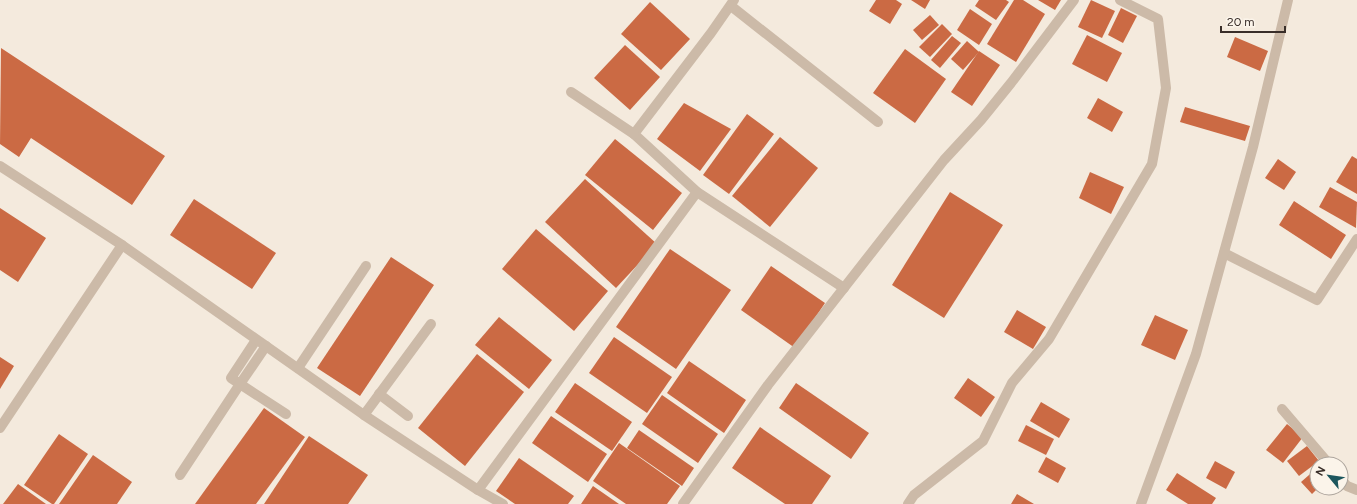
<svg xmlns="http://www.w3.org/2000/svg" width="1357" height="504" font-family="Figtree,sans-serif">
<rect width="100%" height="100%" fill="#f4eadd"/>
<g fill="#cb6a44">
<polygon points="876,0 896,0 902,4 890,24 869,11"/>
<polygon points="911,0 930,0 925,9"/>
<polygon points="979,0 1006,0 1009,2 996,20 975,6"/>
<polygon points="1014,0 1023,0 1045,14 1016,62 987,44"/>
<polygon points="1038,0 1061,0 1055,10"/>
<polygon points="1091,0 1115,11 1102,38 1078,27"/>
<polygon points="650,2 690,39 661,70 621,34"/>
<polygon points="1121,8 1137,16 1123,43 1108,35"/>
<polygon points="970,9 992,24 979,45 957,30"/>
<polygon points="930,15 939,25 922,40 913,30"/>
<polygon points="942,24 952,34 930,57 919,47"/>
<polygon points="1087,35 1122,53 1107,82 1072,64"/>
<polygon points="952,36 961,43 940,68 931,60"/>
<polygon points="1235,37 1268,51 1260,71 1227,57"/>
<polygon points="967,41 979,52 963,70 951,59"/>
<polygon points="625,45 660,77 630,110 594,78"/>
<polygon points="1,48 165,156 132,205 31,138 19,157 0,144"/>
<polygon points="905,49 946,79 915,123 873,93"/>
<polygon points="979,51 1000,65 972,106 951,92"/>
<polygon points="1098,98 1123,112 1112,132 1087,118"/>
<polygon points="684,103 731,129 700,171 657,139"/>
<polygon points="1185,107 1250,126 1245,141 1180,122"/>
<polygon points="747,114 774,134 729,194 703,175"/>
<polygon points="780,137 818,168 770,227 732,196"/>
<polygon points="615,139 682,193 653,230 585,175"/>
<polygon points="1352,156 1357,159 1357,194 1336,182"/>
<polygon points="1278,159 1296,172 1284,190 1265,178"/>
<polygon points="1090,172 1124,187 1111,214 1079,198"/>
<polygon points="585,179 657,244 616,288 545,222"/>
<polygon points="1330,187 1357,202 1356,228 1319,207"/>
<polygon points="950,192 1003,225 944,318 892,285"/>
<polygon points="194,199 276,253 252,289 170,235"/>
<polygon points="1294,201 1346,235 1331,259 1279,225"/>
<polygon points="0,208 46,238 18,282 0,270"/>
<polygon points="536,229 608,291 574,331 502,269"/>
<polygon points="670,249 731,290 676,369 616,327"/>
<polygon points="391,257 434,285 360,396 317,368"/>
<polygon points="771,266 825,303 795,348 741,310"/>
<polygon points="1017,310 1046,327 1033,349 1004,332"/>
<polygon points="1155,315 1188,330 1175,360 1141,345"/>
<polygon points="499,317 552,360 529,389 475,345"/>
<polygon points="614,337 672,377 647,413 589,373"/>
<polygon points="477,354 524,392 465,466 418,428"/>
<polygon points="0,357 14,366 0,389"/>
<polygon points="689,361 746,400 724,433 667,393"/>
<polygon points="968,378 995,397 981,417 954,398"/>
<polygon points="575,383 632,422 612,451 555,412"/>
<polygon points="796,383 869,433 851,459 779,408"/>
<polygon points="662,395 718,434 698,463 642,424"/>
<polygon points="1041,402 1070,419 1059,438 1030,421"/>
<polygon points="264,408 305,437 256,504 195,504"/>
<polygon points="551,416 607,454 588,482 532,443"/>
<polygon points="1287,424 1303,437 1283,463 1266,450"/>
<polygon points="1026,425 1054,439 1046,455 1018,441"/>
<polygon points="760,427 831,476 812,504 785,504 732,468"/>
<polygon points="639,430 694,468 682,486 627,448"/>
<polygon points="59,434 88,454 54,504 52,504 24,485"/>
<polygon points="309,436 368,475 348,504 264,504"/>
<polygon points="619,443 680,486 667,504 626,504 593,481"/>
<polygon points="1307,446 1319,461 1299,476 1287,461"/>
<polygon points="93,455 132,482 117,504 59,504"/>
<polygon points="1046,457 1066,468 1058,483 1038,472"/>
<polygon points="519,458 574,496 568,504 515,504 496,491"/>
<polygon points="1215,461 1235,472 1226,489 1206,478"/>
<polygon points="1317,468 1317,488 1318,488 1312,494 1301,482"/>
<polygon points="1177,473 1216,498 1212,504 1188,504 1166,490"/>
<polygon points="18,484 46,504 3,504"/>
<polygon points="593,486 619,504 581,504"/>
<polygon points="1017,494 1034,504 1011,504"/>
</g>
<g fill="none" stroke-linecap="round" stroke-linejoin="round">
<g stroke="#ccbaa8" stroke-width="10">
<polyline points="256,340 231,378 240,384 266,346"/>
<polyline points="298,368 366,266"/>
<polyline points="379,394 408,416"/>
<polyline points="364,415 431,324"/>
<polyline points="180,475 240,384 286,414"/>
</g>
<g stroke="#ccbaa8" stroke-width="10">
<polyline points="734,0 711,33 634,134 697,192 844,288"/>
<polyline points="731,6 878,122"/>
<polyline points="571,92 634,134"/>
<polyline points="122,245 364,415 478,490 503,504"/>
<polyline points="1224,253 1317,300 1357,239"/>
<polyline points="1282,409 1329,464"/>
<polyline points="1341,479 1347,486 1357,490"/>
<polyline points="478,490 697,192"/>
<polyline points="683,504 768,385 944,160 981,120 1011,83 1074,0"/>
<polyline points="908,504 914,495 983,441 1012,383 1049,339 1152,164 1166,88 1158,19 1120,0"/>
<polyline points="1141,504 1196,354 1253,147 1288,0"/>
</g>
<polyline stroke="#ccbaa8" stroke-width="10" points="0,166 122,245 0,428"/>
</g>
<g transform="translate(1329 476) rotate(299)"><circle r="19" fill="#fbf4ea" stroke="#ada59d"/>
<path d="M0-3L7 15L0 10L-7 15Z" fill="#1c565d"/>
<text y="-6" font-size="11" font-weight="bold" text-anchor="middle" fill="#392e29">N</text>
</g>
<path d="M1221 26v6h64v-6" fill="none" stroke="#392e29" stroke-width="2"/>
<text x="1227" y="26" font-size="12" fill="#392e29" stroke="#fbf4ea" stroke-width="3" paint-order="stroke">20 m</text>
</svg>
